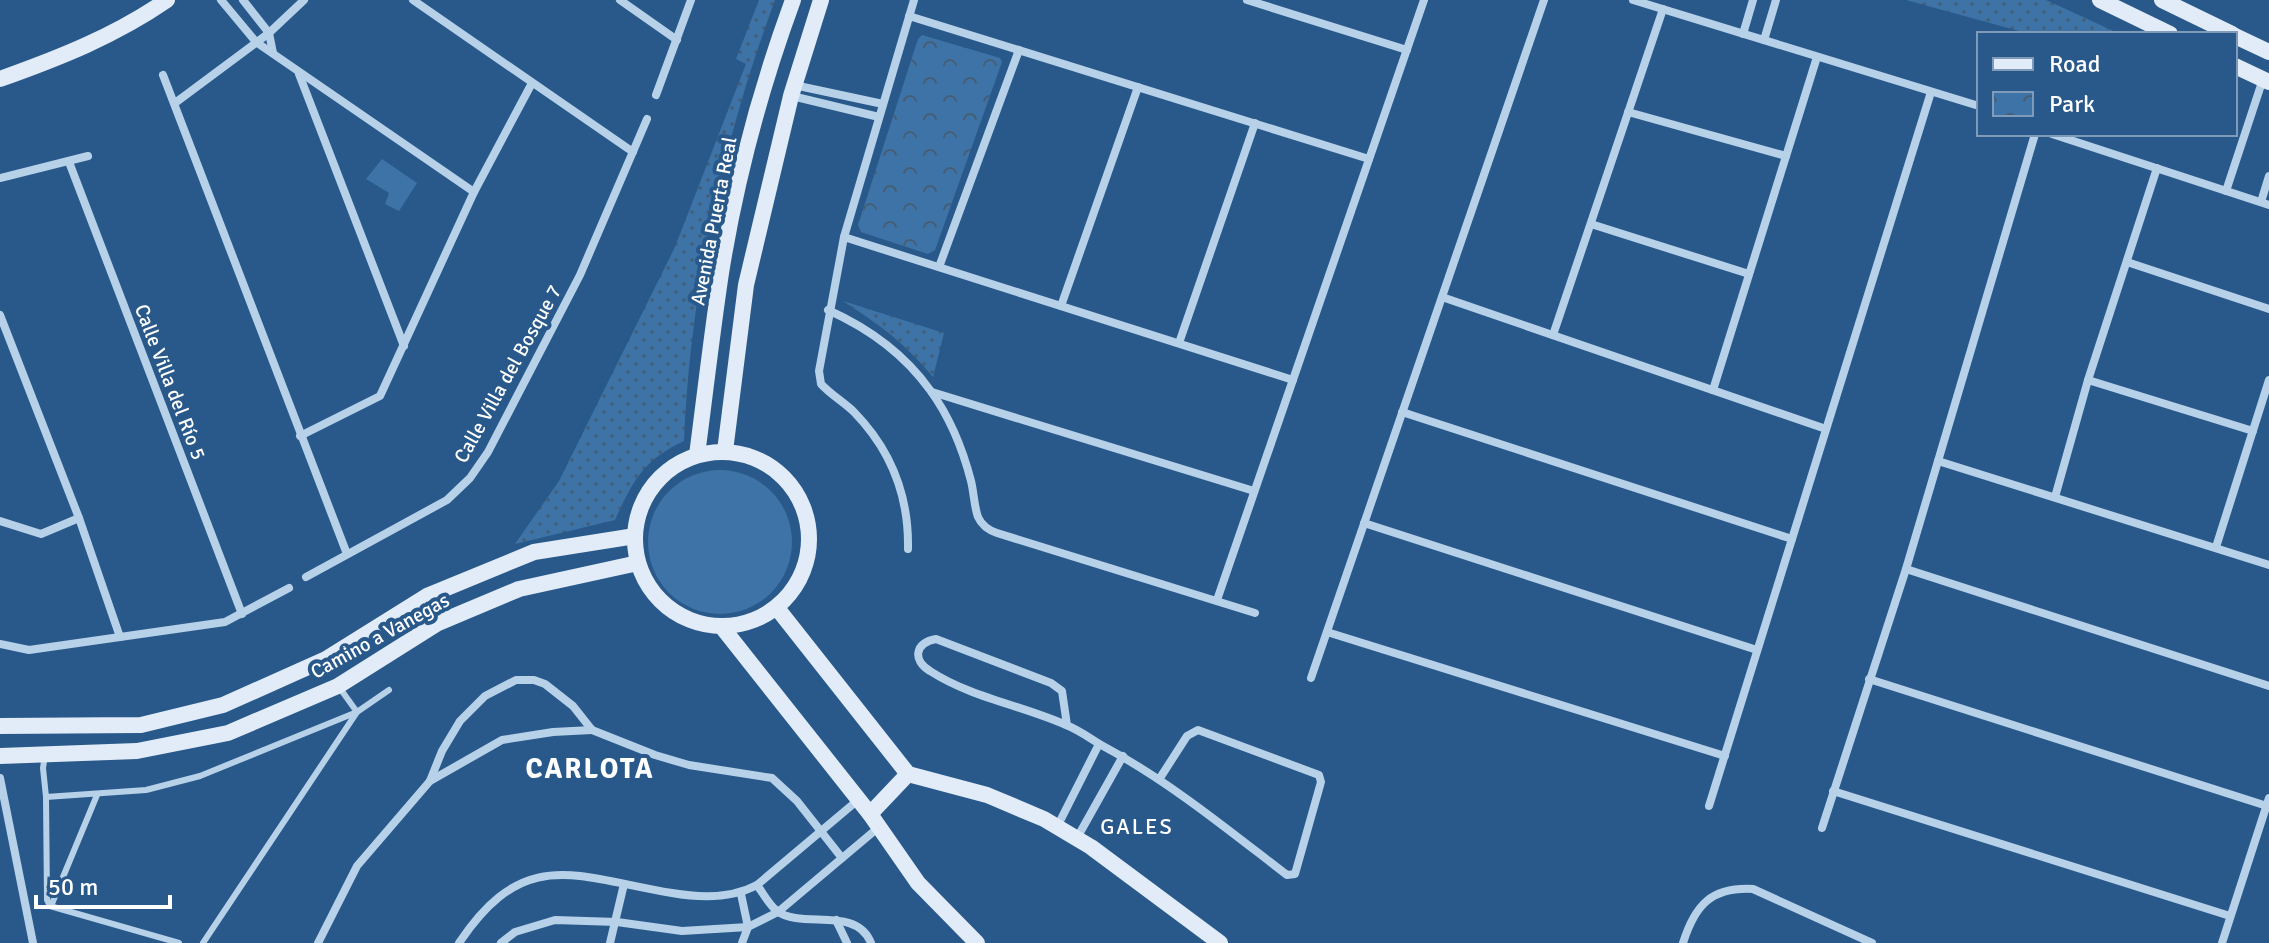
<svg xmlns="http://www.w3.org/2000/svg" width="2269" height="943" font-family="Signika,sans-serif">
<defs>
<pattern id="grass-dots" width="8" height="8" patternUnits="userSpaceOnUse" patternTransform="scale(2)"><rect width="8" height="8" fill="#3d73a7"/><path d="M2 2h.1M6 6h.1" fill="none" stroke="#455e75" stroke-width="1.8" stroke-linecap="round"/></pattern>
<pattern id="park-crowns" width="20" height="18" patternUnits="userSpaceOnUse" patternTransform="scale(2)"><rect width="20" height="18" fill="#3d73a7"/><path d="M2 6a3 3 0 1 1 6 0M12 15a3 3 0 1 1 6 0" fill="none" stroke="#455e75"/></pattern>
</defs>
<rect width="100%" height="100%" fill="#29598a"/>
<g fill="url(#grass-dots)">
<path d="M759 0H775C723 140 690 291 684 441 643 460 633 481 615 520L515 544 559 481 675 247 746 64 736 59Z"/>
<polygon points="1906,0 2046,0 2120,34 2030,34"/>
<path d="M843 301 944 333 933 377C904 342 881 326 843 301Z"/>
</g>
<polygon fill="url(#park-crowns)" points="922,35 1000,58 1002,62 935,250 928,254 861,232 858,225 918,39"/>
<g fill="#3d73a7">
<polygon points="382,159 417,183 399,211 385,204 389,193 366,179"/>
<circle cx="720" cy="542" r="72"/>
</g>
<g fill="none" stroke-linecap="round" stroke-linejoin="round">
<g stroke="#b7d1e9" stroke-width="6">
<polyline points="45,755 43,768 46,797 146,790 200,776 357,712 389,690"/>
<polyline points="46,797 47,900 50,906 179,943"/>
<polyline points="51,906 97,795"/>
<polyline points="203,943 357,712 339,687"/>
</g>
<g stroke="#b7d1e9" stroke-width="8">
<polyline points="221,0 256,42 474,192"/>
<polyline points="243,0 269,33 273,53"/>
<polyline points="413,0 633,152"/>
<polyline points="620,0 677,40"/>
<polyline points="1247,0 1407,50"/>
<polyline points="1633,0 1979,106"/>
<polyline points="909,16 1369,159"/>
<polyline points="1743,34 1753,0"/>
<polyline points="1764,40 1776,0"/>
<polyline points="299,74 404,346"/>
<polyline points="163,75 347,554"/>
<polyline points="794,85 883,104"/>
<polyline points="656,95 691,0"/>
<polyline points="792,96 879,117"/>
<polyline points="175,103 269,33 304,0"/>
<polyline points="1628,112 1786,156"/>
<polyline points="2052,134 2269,205"/>
<polyline points="69,162 242,614"/>
<polyline points="0,178 88,156"/>
<polyline points="2226,191 2263,79"/>
<polyline points="2261,202 2269,176"/>
<polyline points="1591,224 1749,274"/>
<polyline points="844,237 1293,380"/>
<polyline points="2127,262 2269,309"/>
<polyline points="939,267 1019,50"/>
<polyline points="1442,297 1826,429"/>
<polyline points="1061,306 1138,87"/>
<path d="M828 310C868 328 905 355 930 390 949 416 963 450 971 481 974 493 974 506 978 517 982 526 988 530 997 533L1255 613"/>
<polyline points="0,315 79,518 120,637"/>
<polyline points="1553,335 1663,9"/>
<polyline points="1179,343 1255,123"/>
<polyline points="2088,380 2253,431"/>
<polyline points="1713,390 1817,57"/>
<polyline points="932,392 1254,491"/>
<polyline points="1402,412 1792,539"/>
<polyline points="300,436 380,396 474,192 532,83"/>
<polyline points="1938,461 2269,565"/>
<polyline points="2055,497 2088,380 2157,168"/>
<polyline points="0,521 41,534 79,518"/>
<polyline points="1364,523 1757,650"/>
<polyline points="2216,547 2269,380"/>
<path d="M908 549C909 497 891 450 854 412 844 402 831 395 821 384L819 371 844 237 914 0"/>
<polyline points="1906,569 2269,686"/>
<polyline points="306,577 447,500 470,478 488,452 580,275 647,119"/>
<polyline points="1217,600 1424,0"/>
<polyline points="1327,632 1725,756"/>
<polyline points="0,644 29,650 225,622 289,588"/>
<polyline points="1311,678 1544,0"/>
<polyline points="1869,679 2267,806"/>
<path d="M1067 725 1062 691 1051 683 936 639C915 643 912 660 930 671 972 698 1021 705 1066 725 1079 730 1091 739 1103 746 1170 782 1227 829 1287 875L1295 874 1321 782 1319 775 1198 730 1187 736 1160 778"/>
<polyline points="0,778 33,943"/>
<polyline points="430,781 502,740 553,732 592,730"/>
<polyline points="1833,791 2230,916"/>
<polyline points="1709,806 1931,92"/>
<polyline points="1057,827 1099,744"/>
<polyline points="1822,828 1906,569 2035,134"/>
<polyline points="1077,838 1123,756"/>
<path d="M757 885C763 893 769 905 777 911 802 930 856 905 871 943"/>
<polyline points="741,894 748,927 742,943"/>
<polyline points="836,920 847,943"/>
<polyline points="318,943 357,866 430,781 442,751 460,721 485,696 516,680 534,680 545,684 573,706 592,730 655,755 689,765 772,778 797,801 842,858"/>
<path d="M459 943C525 845 575 877 672 893 701 898 731 899 757 885L858 800"/>
<polyline points="501,943 515,932 555,920 617,922 682,931 748,927 778,912 879,827"/>
<polyline points="610,943 624,884"/>
<path d="M1683 943C1695 905 1711 887 1753 889L1872 943"/>
<polyline points="2222,943 2269,798"/>
</g>
<g stroke="#e1ecf8" stroke-width="16">
<polyline points="2100,0 2170,34"/>
<polyline points="2162,0 2232,34"/>
<polyline points="2235,36 2269,52"/>
<polyline points="2235,66 2269,82"/>
<path d="M0 79C59 58 115 36 167 0"/>
<polyline points="725,451 746,285 791,96 821,0"/>
<circle cx="722" cy="539" r="87"/>
<path d="M697 455C705 394 712 333 721 273 736 180 761 87 793 0"/>
<polyline points="777,608 908,774 987,795 1044,819 1091,847 1220,943"/>
<polyline points="722,627 870,814 918,883 977,943"/>
<polyline points="0,726 141,725 223,705 326,659 427,596 534,552 635,536"/>
<polyline points="0,756 137,751 228,733 338,686 438,623 519,589 638,563"/>
<polyline points="870,814 908,774"/>
</g>
</g>
<g text-anchor="middle" dominant-baseline="central" stroke-width="8" stroke-linejoin="round" paint-order="stroke">
<g font-size="20" fill="#fff" stroke="#29598a">
<text transform="translate(714 221) rotate(-79)">Avenida Puerta Real</text>
<text transform="translate(508 374) rotate(-61)">Calle Villa del Bosque 7</text>
<text transform="translate(170 382) rotate(69)">Calle Villa del Río 5</text>
<text transform="translate(380 636) rotate(-29)">Camino a Vanegas</text>
</g>
<g font-size="22" letter-spacing="2" fill="#fff" stroke="#29598a">
<text x="1137" y="826">GALES</text>
</g>
<g font-size="28" font-weight="bold" letter-spacing="2" fill="#fff" stroke="#29598a">
<text x="590" y="769">CARLOTA</text>
</g>
</g>
<rect x="1977" y="32" width="260" height="104" fill="#29598a" stroke="#7f9bb9" stroke-width="2"/>
<rect x="1993" y="58" width="40" height="12" fill="#e1ecf8" stroke="#7f9bb9" stroke-width="2"/>
<text x="2049" y="72" font-size="24" fill="#ffffff">Road</text>
<rect x="1993" y="92" width="40" height="24" fill="url(#park-crowns)" stroke="#7f9bb9" stroke-width="2"/>
<text x="2049" y="112" font-size="24" fill="#ffffff">Park</text>
<path d="M36 895v12h134v-12" fill="none" stroke="#ffffff" stroke-width="4"/>
<text x="48" y="895" font-size="24" fill="#ffffff" stroke="#29598a" stroke-width="6" paint-order="stroke">50 m</text>
</svg>
